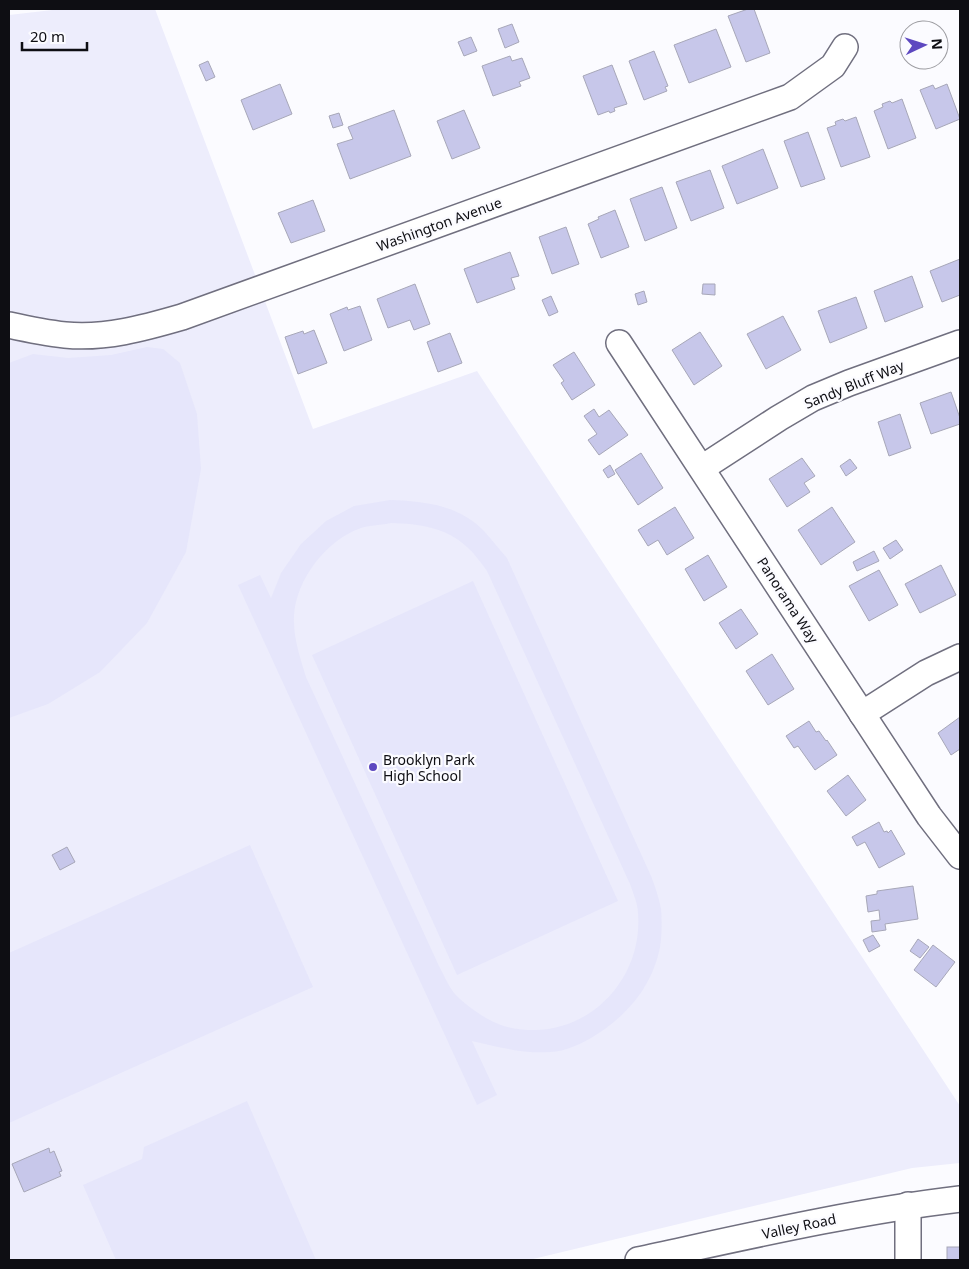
<svg xmlns="http://www.w3.org/2000/svg" width="969" height="1269" font-family="'Noto Sans',sans-serif">
<rect width="100%" height="100%" fill="#fbfbff"/>
<polygon fill="#ededfc" points="61,9 155,9 313,429 477,371 960,1106 960,1163 912,1168 529,1260 9,1260 9,15"/>
<g fill="#e6e6fb" fill-rule="evenodd">
<polygon points="147,347 163,349 180,363 197,414 201,469 186,552 147,623 100,672 48,704 9,718 9,363 33,354 68,358 111,355"/>
<path d="M390 500C424 501 459 505 484 531 492 540 499 549 507 558L651 876C655 886 659 898 661 909 662 920 662 936 660 947 652 988 625 1018 591 1038 579 1045 565 1051 551 1052 523 1054 499 1047 472 1041L497 1095 477 1105 238 585 260 575 271 598 281 573 301 544 326 521 354 506ZM391 523C419 524 446 527 467 547 475 554 481 563 487 571L630 884C633 893 638 904 638 913 643 974 596 1029 535 1030 524 1030 511 1029 501 1025 486 1020 465 1005 454 993 448 985 444 975 439 966L306 677C300 657 293 637 294 616 296 580 326 540 361 528 370 525 382 525 391 523Z"/>
<polygon points="473,581 618,901 457,975 312,655"/>
<polygon points="250,845 313,987 9,1123 9,953"/>
<polygon points="247,1101 316,1260 116,1260 83,1185 142,1159 144,1147"/>
</g>
<g fill="#c7c7ea" stroke="#a7a7b8">
<polygon points="748,9 754,9 770,53 746,62 728,16"/>
<polygon points="512,24 519,42 505,48 498,29"/>
<polygon points="716,29 731,67 689,83 674,45"/>
<polygon points="471,37 477,51 464,56 458,42"/>
<polygon points="654,51 668,86 665,87 667,91 644,100 629,61"/>
<polygon points="510,56 512,61 522,58 530,78 519,82 521,86 493,96 482,66"/>
<polygon points="208,61 215,77 206,81 199,65"/>
<polygon points="612,65 627,104 614,108 615,111 610,113 609,111 598,115 583,76"/>
<polygon points="280,84 292,114 253,130 241,100"/>
<polygon points="947,84 960,119 936,129 920,90 933,85 935,89"/>
<polygon points="902,99 916,138 888,149 874,111 883,107 882,104 890,101 892,103"/>
<polygon points="394,110 411,156 350,179 337,144 353,139 348,127"/>
<polygon points="464,110 480,148 452,159 437,121"/>
<polygon points="339,113 343,125 333,128 329,116"/>
<polygon points="856,117 870,157 841,167 827,128 836,125 835,122 837,121 843,119 845,121"/>
<polygon points="808,132 825,179 801,187 784,141"/>
<polygon points="763,149 778,188 737,204 722,166"/>
<polygon points="710,170 724,208 691,221 676,182"/>
<polygon points="662,187 677,228 645,241 630,199"/>
<polygon points="313,200 325,231 291,243 278,213"/>
<polygon points="615,210 629,247 601,258 588,224 599,219 598,217"/>
<polygon points="566,227 579,264 552,274 539,237"/>
<polygon points="510,252 519,276 511,278 515,289 477,303 464,269"/>
<polygon points="960,259 960,295 942,302 930,271"/>
<polygon points="912,276 923,307 885,322 874,291"/>
<polygon points="415,284 430,324 414,330 410,320 388,328 377,299"/>
<polygon points="703,284 715,284 715,295 702,294"/>
<polygon points="644,291 647,302 638,305 635,294"/>
<polygon points="551,296 558,312 549,316 542,300"/>
<polygon points="856,297 867,328 830,343 818,311"/>
<polygon points="360,306 372,340 344,351 330,314 347,307 348,310"/>
<polygon points="783,316 801,350 766,369 747,334"/>
<polygon points="314,330 327,363 298,374 285,337 303,331 304,334"/>
<polygon points="700,332 722,366 694,385 672,350"/>
<polygon points="450,333 462,363 438,372 427,342"/>
<polygon points="574,352 595,385 572,400 561,383 564,381 553,365"/>
<polygon points="951,392 960,418 960,424 931,434 920,403"/>
<polygon points="594,409 599,417 609,410 628,435 599,455 588,440 597,434 584,416"/>
<polygon points="900,414 911,448 889,456 878,422"/>
<polygon points="641,453 663,488 638,505 615,470"/>
<polygon points="802,458 815,476 804,483 810,492 787,507 769,479"/>
<polygon points="850,459 857,468 846,476 840,466"/>
<polygon points="610,465 615,474 608,478 603,470"/>
<polygon points="675,507 694,538 667,555 658,540 648,546 638,530"/>
<polygon points="832,507 855,542 821,565 798,530"/>
<polygon points="896,540 903,550 890,559 883,548"/>
<polygon points="874,551 879,561 857,571 853,562"/>
<polygon points="708,555 727,587 704,601 685,569"/>
<polygon points="941,565 956,595 920,613 905,584"/>
<polygon points="879,570 898,605 869,621 849,586"/>
<polygon points="741,609 758,634 736,649 719,623"/>
<polygon points="772,654 794,689 768,705 746,671"/>
<polygon points="960,717 960,749 951,755 938,733"/>
<polygon points="809,721 816,732 819,731 826,741 827,740 837,755 815,770 798,746 794,748 786,736"/>
<polygon points="848,775 866,800 846,816 827,791"/>
<polygon points="879,822 884,832 887,831 888,833 891,830 905,854 879,868 865,842 857,846 852,837"/>
<polygon points="67,847 75,862 60,870 52,855"/>
<polygon points="913,886 918,919 885,924 886,930 872,932 871,921 880,920 879,910 868,912 866,896 877,894 877,891"/>
<polygon points="873,935 880,946 869,952 863,940"/>
<polygon points="918,939 929,947 920,958 910,951"/>
<polygon points="933,945 955,962 936,987 914,970"/>
<polygon points="49,1148 50,1153 54,1151 62,1171 59,1172 61,1176 24,1192 12,1164"/>
<rect x="947" y="1247" width="13" height="13"/>
</g>
<g fill="none" stroke-linecap="round" stroke-linejoin="round">
<defs>
<g id="minor">
<path d="M9 325C27 329 46 333 65 335 105 339 144 328 182 317L790 97 833 66 845 47"/>
<polyline points="619,343 929,816 960,856"/>
<polyline points="702,468 779,418 813,398 849,383 960,343"/>
<polyline points="862,714 926,673 960,657"/>
<path d="M638 1260C745 1237 851 1212 960 1199"/>
<polyline points="908,1260 908,1205"/>
</g>
</defs>
<use href="#minor" stroke="#706f7f" stroke-width="28"/>
<use href="#minor" stroke="#fff" stroke-width="25"/>
</g>
<circle fill="#5d48c0" stroke="#fbfbff" stroke-width="2" cx="373" cy="767" r="5"/>
<g text-anchor="middle" dominant-baseline="central" stroke-width="4.5" stroke-linejoin="round" paint-order="stroke">
<g font-size="14" fill="#0e0e13" stroke="#fbfbff">
<text transform="translate(439 224) rotate(-20)">Washington Avenue</text>
<text transform="translate(854 384) rotate(-22)">Sandy Bluff Way</text>
<text transform="translate(788 600) rotate(57)">Panorama Way</text>
<text transform="translate(799 1226) rotate(-12)">Valley Road</text>
</g>
<g font-size="14" fill="#0e0e13" stroke="#fbfbff" text-anchor="start">
<text x="383" y="759">Brooklyn Park<tspan x="383" dy="16">High School</tspan></text>
</g>
</g>
<rect width="969" height="1269" fill="none" stroke="#0e0e13" stroke-width="20"/>
<g transform="translate(924 45) rotate(86)"><circle r="24" fill="#fbfbff" stroke="#9c9ca1"/>
<path d="M0-4L9 19L0 12L-9 19Z" fill="#5d48c0"/>
<text y="-8" font-size="14" font-weight="bold" text-anchor="middle" fill="#0e0e13">N</text>
</g>
<path d="M22 42v8h65v-8" fill="none" stroke="#0e0e13" stroke-width="2.5"/>
<text x="30" y="42" font-size="15" fill="#0e0e13" stroke="#fbfbff" stroke-width="4" paint-order="stroke">20 m</text>
</svg>
